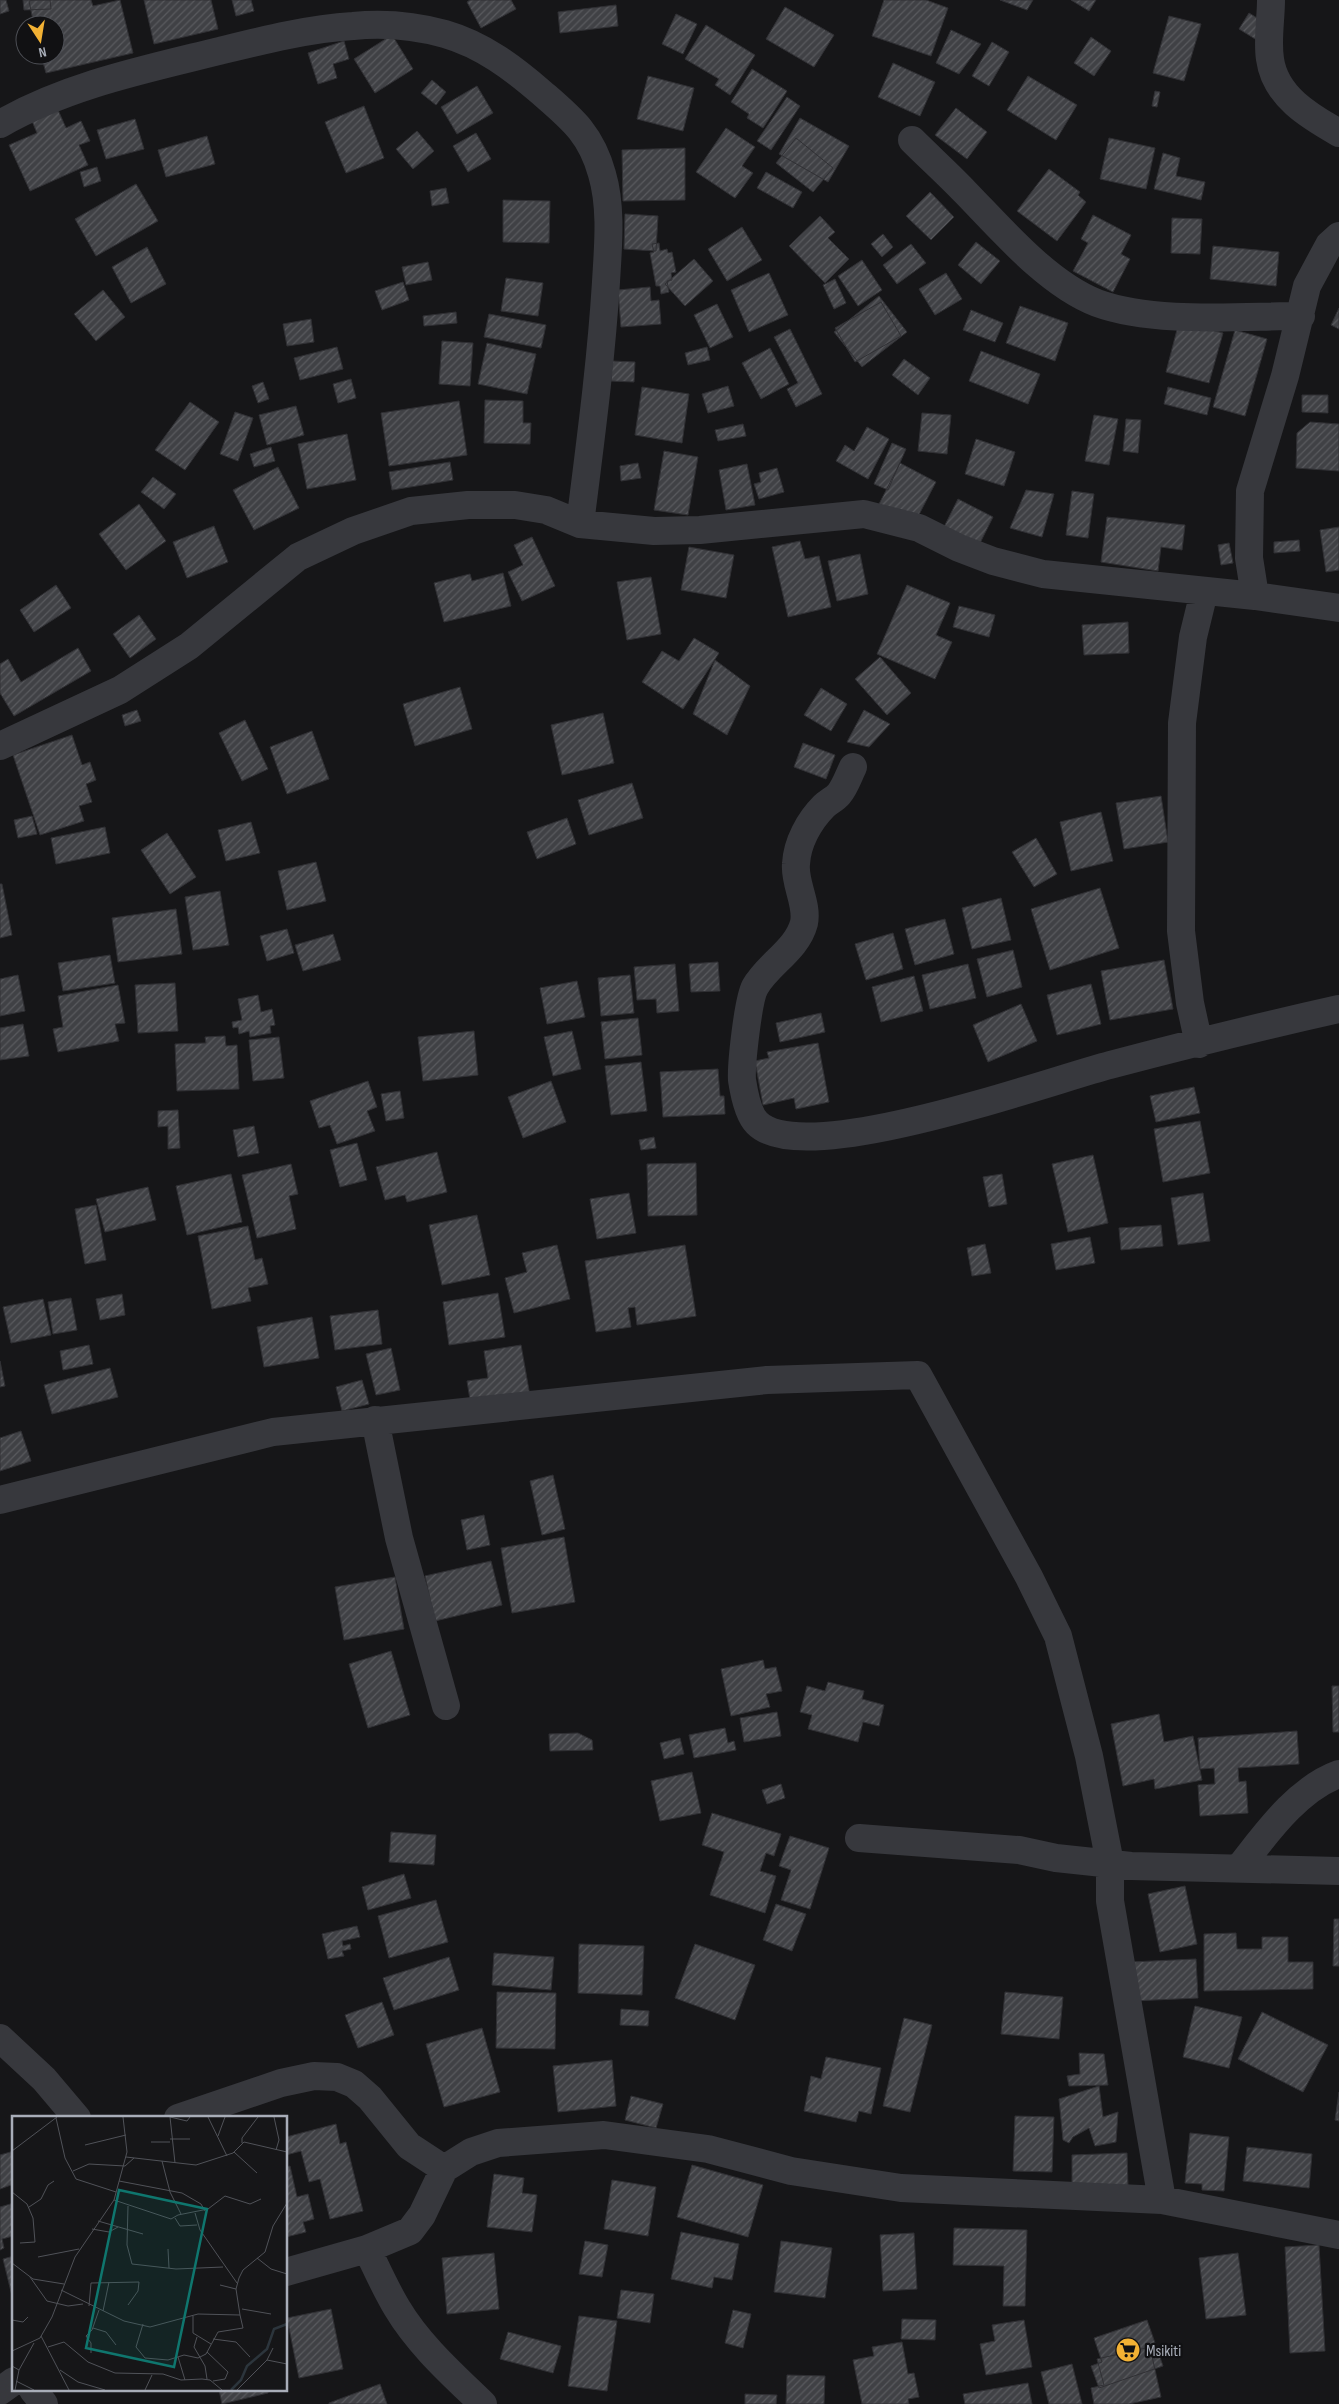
<svg xmlns="http://www.w3.org/2000/svg" width="1339" height="2404" viewBox="0 0 1339 2404" font-family="'Sofia Sans Condensed',sans-serif">
<style>
.building{fill:url(#building-hatch);stroke:#303034}
.lines{fill:none;stroke-linecap:round;stroke-linejoin:round}
.street{stroke:#37383d;stroke-width:28}
.labels{text-anchor:middle;stroke-width:4.5;stroke-linejoin:round;paint-order:stroke}
.poi-label{font-size:16px;fill:#a8adb8;stroke:#111113;text-anchor:start}
.inset-river{fill:none;stroke:#2c353c;stroke-width:2.5}
.inset-road{fill:none;stroke:#505258;stroke-width:1}
.view{fill:#0f766e;fill-opacity:0.15;stroke:#0f766e;stroke-width:2.5}
.inset-edge{fill:none;stroke:#a8adb8;stroke-width:2.5}
</style>
<defs>
<pattern id="building-hatch" width="6" height="6" patternUnits="userSpaceOnUse" patternTransform="scale(1.25)"><rect width="6" height="6" fill="#404145"/><path d="M-1 1l2-2M0 6l6-6M5 7l2-2" fill="none" stroke="#595a5e"/></pattern>
</defs>
<rect width="100%" height="100%" fill="#161618"/>
<!-- building -->
<path class="building" d="M0,0h6l3,11 -9,3z
M23,0h27l1,9 -27,1z
M34,0h57l2,6 27,-6 13,53 -87,20 -5,-18h14v-30h-21l-5,-24z
M144,0h67l7,29 -64,15z
M232,0h19l3,11 -18,5z
M470,0h41l5,9 -35,19 -14,-26z
M884,0h42l22,8 -17,48 -59,-20z
M1000,0h33l-6,10z
M1071,0h25l-7,11z
M616,5l2,21 -58,7 -2,-21z
M785,7l49,28 -20,32 -48,-28z
M1249,13l21,13 -10,16 -21,-13z
M676,14l21,10 -14,30 -21,-10z
M1169,16l32,8 -17,57 -31,-8z
M706,25l49,30 -25,40 -15,-10 4,-6 -34,-20z
M951,30l30,14 -22,30 -23,-11z
M392,35l21,34 -38,24 -21,-34z
M1091,37l20,14 -17,25 -20,-13z
M344,41l5,18 -16,5 4,14 -19,6 -10,-31z
M992,42l17,10 -20,34 -17,-10z
M893,63l42,19 -15,34 -42,-19z
M752,69l35,22 -24,37 -16,-10 2,-4 -18,-12z
M648,76l46,12 -11,43 -46,-12z
M1028,76l49,29 -21,35 -49,-30z
M432,80l14,12 -10,13 -15,-12z
M477,86l16,27 -36,21 -16,-27z
M1155,91l5,1 -3,15 -5,-1z
M787,97l13,9 -29,44 -14,-9z
M364,106l20,52 -38,15 -21,-51z
M956,108l31,24 -20,27 -32,-24z
M58,110l8,18 15,-7 9,20 -11,4 9,20 -58,26 -21,-46 28,-12 -5,-12z
M800,118l49,28 -21,36 -49,-28z
M135,119l9,30 -38,10 -9,-29z
M726,128l29,19 -13,19 11,7 -18,25 -39,-26z
M417,131l17,20 -21,18 -17,-20z
M476,133l15,26 -23,13 -15,-26z
M207,136l8,28 -49,13 -8,-27z
M796,138l37,30 -20,24 -37,-29z
M1109,138l46,10 -9,41 -46,-10z
M685,148v52l-62,1 -1,-51z
M1163,153l17,5 -4,18 29,6 -4,18 -47,-11z
M97,167l4,14 -17,6 -4,-15z
M1049,169l31,23 -2,3 8,7 -29,39 -40,-30z
M766,172l36,20 -9,16 -36,-20z
M136,184l22,37 -62,35 -21,-37z
M446,188l3,15 -17,3 -2,-15z
M930,192l24,25 -23,23 -25,-24z
M503,200l47,1 -1,42 -46,-1z
M625,214l33,2 -2,35 -32,-2z
M1093,215l38,20 -10,19 9,5 -17,33 -40,-21 15,-28 -7,-4z
M820,216l15,16 -7,6 21,21 -24,24 -36,-37z
M1172,218l30,1 -2,35 -29,-1z
M742,227l20,33 -35,21 -19,-32z
M883,234l10,13 -11,10 -11,-13z
M976,242l24,19 -19,23 -23,-19z
M659,243l1,8 7,-2 1,4 4,-1 4,20 -5,1 1,7 -5,1 2,11 -8,2 -1,-8h-4l-6,-33 4,-1 -2,-8z
M911,244l15,19 -29,21 -14,-19z
M1213,246l66,6 -3,34 -66,-7z
M147,247l19,37 -35,19 -19,-36z
M694,259l19,22 -28,25 -20,-22z
M862,260l20,30 -24,16 -20,-30z
M428,262l4,18 -26,5 -4,-18z
M769,273l19,42 -39,17 -18,-42z
M946,273l16,26 -27,16 -16,-26z
M506,278l37,5 -5,33 -37,-5z
M835,279l11,24 -12,6 -11,-24z
M403,282l6,18 -27,10 -7,-19z
M650,287l1,14 8,-1 2,24 -40,3 -3,-37z
M103,290l22,27 -29,24 -22,-27z
M879,296l28,36 -45,35 -28,-35z
M881,302l20,34 -46,26 -20,-34z
M717,304l16,33 -23,11 -16,-33z
M1020,306l48,17 -13,38 -49,-18z
M1339,308v21l-8,-4z
M971,310l32,13 -8,19 -32,-12z
M456,312l1,11 -33,3 -1,-10z
M489,314l57,11 -5,23 -57,-11z
M311,319l3,23 -27,4 -4,-22z
M1179,322l44,11 -14,50 -43,-11z
M790,329l32,65 -26,13 -9,-18 11,-6 -24,-46z
M1235,330l32,9 -22,77 -32,-9z
M442,341l31,2 -3,43 -31,-2z
M487,343l49,11 -9,40 -49,-10z
M337,347l6,22 -43,11 -6,-22z
M707,347l3,13 -22,5 -3,-12z
M770,348l19,36 -28,15 -19,-36z
M981,351l59,23 -12,30 -59,-23z
M904,359l26,19 -12,17 -26,-20z
M612,361l23,1 -1,20 -23,-1z
M351,379l5,19 -18,5 -5,-19z
M263,382l6,17 -11,4 -6,-17z
M728,386l6,20 -26,7 -6,-19z
M642,387l47,7 -7,49 -47,-8z
M1168,387l43,11 -4,17 -43,-11z
M1302,395h26v18l-26,-1z
M485,400l38,1v22h8l-1,21 -46,-1z
M459,401l8,54 -78,11 -8,-53z
M190,402l29,20 -34,48 -30,-20z
M296,406l8,29 -37,10 -8,-30z
M235,412l18,6 -15,43 -18,-7z
M922,413l29,2 -4,39 -29,-3z
M1094,415l24,4 -9,46 -24,-4z
M1126,419l15,1 -3,33 -15,-2z
M1310,422l29,2v47l-43,-3 1,-35z
M743,424l3,12 -28,5 -3,-11z
M867,427l22,12 -21,40 -32,-18 9,-16 9,6z
M347,434l9,46 -49,9 -9,-45z
M976,439l39,13 -11,34 -39,-12z
M892,443l14,6 -18,41 -14,-6z
M271,447l4,14 -21,6 -4,-13z
M664,451l34,6 -10,58 -34,-5z
M450,462l3,18 -61,10 -3,-18z
M638,463l3,15 -20,3 -1,-15z
M900,463l36,19 -23,44 -36,-18z
M747,464l8,41 -29,5 -7,-40z
M278,467l21,41 -45,22 -21,-40z
M777,468l7,24 -25,7 -5,-15 7,-2 -2,-9z
M153,477l23,17 -12,15 -23,-17z
M1026,490l28,4 -12,43 -32,-9z
M1072,491l22,3 -6,44 -22,-3z
M958,499l35,18 -16,32 -35,-18z
M139,504l27,37 -40,29 -27,-36z
M1107,517l78,8 -3,25 -21,-3 -3,24 -57,-9z
M214,526l14,36 -41,16 -14,-36z
M1339,527v43l-13,2 -6,-42z
M532,537l23,49 -33,15 -14,-29 15,-7 -9,-20z
M1299,540l1,11 -26,2v-11z
M800,541l5,18 14,-3 12,51 -43,10 -16,-70z
M1229,543l4,20 -12,2 -3,-20z
M689,547l45,8 -8,43 -45,-8z
M860,554l8,40 -31,7 -9,-40z
M503,573l8,33 -67,16 -10,-39 36,-9 2,7z
M651,577l10,57 -34,6 -10,-58z
M56,585l15,23 -37,24 -14,-22z
M907,585l43,18 -14,32 16,7 -17,37 -58,-25z
M959,606l36,9 -6,22 -36,-10z
M139,615l17,24 -26,19 -17,-24z
M1128,622l1,31 -45,2 -2,-30z
M694,638l25,15 -36,56 -41,-27 20,-31 17,10z
M78,648l13,23 -77,45 -14,-23v-29l8,-5 13,23z
M880,657l31,36 -24,22 -32,-36z
M715,660l35,26 -23,49 -34,-21z
M460,687l12,42 -57,17 -12,-42z
M821,688l26,16 -16,27 -27,-16z
M137,710l4,11 -16,5 -3,-11z
M864,710l26,14 -21,23 -22,-5z
M603,713l11,50 -52,12 -11,-50z
M245,720l23,49 -26,12 -23,-48z
M312,731l17,48 -42,15 -17,-47z
M72,735l10,30 8,-3 6,18 -10,4 6,18 -13,4 5,15 -44,14 -27,-80z
M803,743l32,12 -9,24 -32,-12z
M632,783l11,35 -54,17 -11,-35z
M1161,796l7,46 -44,7 -8,-46z
M1101,812l12,49 -42,10 -11,-49z
M32,816l5,18 -19,4 -4,-18z
M567,818l9,26 -39,15 -10,-27z
M251,822l9,31 -34,8 -8,-31z
M105,827l5,26 -54,11 -5,-26z
M167,833l29,44 -26,17 -29,-44z
M1036,838l21,36 -23,13 -22,-35z
M316,862l10,39 -39,9 -9,-39z
M0,884h2l10,51 -12,3z
M1100,888l19,60 -69,22 -19,-61z
M220,891l9,54 -36,5 -8,-53z
M1001,898l10,42 -39,9 -10,-41z
M176,909l6,45 -64,8 -6,-44z
M945,919l9,35 -39,11 -10,-36z
M287,929l7,24 -27,8 -7,-25z
M893,933l10,36 -37,11 -11,-36z
M333,934l8,26 -38,11 -8,-26z
M1013,950l9,37 -35,10 -10,-38z
M110,955l5,28 -52,8 -5,-28z
M1164,960l9,49 -63,11 -9,-49z
M718,962l2,29 -29,1 -2,-28z
M675,964l4,47 -22,2 -1,-14 -19,1 -3,-33z
M968,964l8,34 -46,11 -8,-34z
M18,975l7,36 -25,5v-37z
M630,975l4,38 -33,3 -3,-38z
M914,976l9,35 -42,11 -9,-35z
M577,981l8,36 -38,7 -7,-36z
M175,983l3,48 -40,2 -3,-48z
M1091,984l10,40 -44,11 -10,-40z
M118,985l7,38 -10,1 4,17 -61,11 -5,-23 10,-2 -5,-31z
M258,995l3,17 11,-3 3,16 -5,1 1,7 -21,4 -1,-6 -10,3 -1,-7 -5,1 -1,-6 10,-2 -4,-21z
M1021,1004l16,37 -49,21 -15,-37z
M821,1013l4,19 -45,10 -4,-19z
M638,1018l4,37 -37,4 -4,-37z
M23,1024l6,32 -29,4v-32z
M474,1031l4,44 -55,6 -5,-44z
M572,1031l9,38 -28,7 -9,-39z
M225,1036l1,10 11,-1 2,44 -62,2 -2,-47 31,-1 -1,-6z
M279,1037l5,41 -31,3 -4,-41z
M818,1043l11,59 -33,7 -2,-11 -31,7 -8,-44 14,-3 -2,-6z
M641,1062l6,49 -36,4 -6,-49z
M718,1069l2,27h4l1,18 -62,3 -3,-45z
M368,1081l9,26 -10,4 8,20 -38,13 -7,-19 -11,3 -9,-27z
M551,1081l15,41 -43,16 -15,-41z
M1194,1087l6,26 -44,9 -6,-26z
M400,1091l4,27 -18,3 -5,-27z
M178,1110l2,38 -12,1v-23l-10,1v-16z
M1200,1121l10,52 -47,9 -9,-53z
M254,1126l5,27 -21,4 -5,-27z
M654,1137l2,11 -15,2 -2,-10z
M357,1143l10,37 -27,7 -10,-37z
M437,1152l10,40 -40,10 -2,-7 -20,5 -9,-33z
M1093,1155l15,68 -40,9 -16,-68z
M696,1163l1,52 -49,1 -1,-52z
M291,1164l7,30 -9,2 7,33 -39,9 -15,-63z
M231,1174l11,48 -55,13 -11,-49z
M1002,1174l5,30 -18,3 -6,-30z
M148,1187l8,33 -51,12 -9,-33z
M629,1193l7,40 -39,6 -7,-40z
M1203,1193l7,48 -32,4 -7,-47z
M96,1205l10,55 -21,4 -10,-55z
M477,1215l13,60 -48,10 -13,-60z
M1161,1225l2,21 -42,4 -2,-22z
M248,1226l7,34 7,-2 6,26 -20,4 3,13 -39,8 -14,-73z
M1090,1237l5,26 -39,7 -5,-26z
M985,1244l6,29 -19,3 -5,-28z
M557,1245l13,54 -56,14 -9,-35 22,-6 -5,-19z
M685,1245l11,71 -59,9 -2,-18 -7,1 3,19 -35,5 -11,-71z
M498,1293l7,44 -56,8 -6,-43z
M122,1294l3,21 -25,5 -4,-21z
M71,1298l6,32 -24,4 -5,-32z
M43,1299l8,36 -40,8 -8,-36z
M378,1310l4,34 -47,6 -5,-34z
M312,1317l7,41 -55,9 -7,-40z
M89,1345l4,19 -30,6 -3,-19z
M521,1345l9,51 -59,10 -4,-25 21,-3 -4,-27z
M391,1348l9,42 -24,5 -10,-41z
M0,1361l5,25 -5,1z
M110,1368l8,29 -66,17 -8,-29z
M362,1380l7,24 -27,7 -6,-24z
M21,1431l10,30 -31,10v-33z
M553,1475l12,54 -23,6 -12,-54z
M484,1515l6,30 -23,5 -6,-30z
M564,1537l11,65 -63,11 -11,-65z
M491,1561l11,44 -67,16 -10,-45z
M395,1577l9,52 -60,11 -9,-53z
M391,1651l19,64 -42,13 -19,-64z
M763,1660l2,9 11,-2 6,24 -16,3 4,13 -39,9 -10,-47z
M828,1682l36,9 -2,8 22,6 -5,21 -16,-4 -5,20 -50,-13 4,-14 -12,-3 7,-26 18,5z
M1332,1686h7v46h-6z
M777,1712l4,24 -37,6 -4,-24z
M1159,1714l5,28 29,-6 9,44 -47,9 -1,-10 -31,7 -12,-62z
M725,1728l3,15 6,-2 2,9 -42,8 -5,-23z
M1297,1731l2,33 -61,4 1,14 7,-1 2,32 -48,3 -2,-31 17,-1 -1,-16 -14,1 -2,-31z
M578,1733l14,7 1,10 -43,1 -1,-17z
M680,1738l4,16 -20,5 -4,-16z
M692,1772l9,41 -41,8 -9,-40z
M781,1784l4,14 -18,6 -5,-14z
M712,1813l69,21 -7,22 -8,-3 -6,18 16,5 -11,37 -55,-18 14,-43 -22,-7z
M391,1832l45,3 -2,30 -45,-3z
M790,1836l39,12 -19,61 -29,-9 10,-30 -12,-4z
M404,1874l7,24 -43,12 -6,-23z
M1185,1886l12,58 -37,8 -12,-58z
M436,1900l12,42 -59,16 -11,-42z
M776,1904l30,10 -14,37 -29,-11z
M1334,1919h5v47h-6z
M357,1926l3,11 -18,4 1,5 7,-2 1,5 -9,2 2,5 -16,3 -6,-25z
M1236,1933l1,16h25v-12h26v25h25v27l-109,2v-57z
M579,1944l65,2 -2,49 -64,-2z
M695,1944l60,21 -20,55 -60,-22z
M494,1953l60,4 -3,33 -59,-5z
M449,1957l10,33 -65,20 -11,-32z
M1196,1959l2,39 -66,3 -1,-39z
M497,1992l59,1 -1,56 -59,-1z
M1005,1992l58,5 -4,42 -58,-5z
M382,2002l12,33 -36,13 -13,-33z
M1195,2006l47,11 -13,51 -46,-11z
M621,2009l28,2 -1,15 -28,-1z
M1262,2012l66,33 -25,47 -65,-33z
M904,2018l28,7 -22,87 -27,-6z
M482,2028l18,64 -56,15 -18,-63z
M1079,2053l25,1 4,31 -39,1 -2,-10 13,-2z
M826,2057l55,11 -10,46 -12,-3 -3,11 -52,-11 7,-35 10,3z
M612,2060l4,46 -58,6 -5,-46z
M1099,2086l4,31 15,-5 -2,30 -21,4 -6,-18 -16,9 -4,6 -6,-3 -4,-41z
M1339,2092v29l-4,-1z
M631,2096l32,8 -7,24 -31,-8z
M1015,2116l39,1 -2,55 -39,-1z
M336,2124l4,20 6,-2 17,69 -33,8 -10,-40 -11,3 -8,-31 -15,4v-18z
M1190,2133l39,4 -5,54 -22,-1v-6l-17,-1z
M1247,2147l65,7 -3,34 -66,-7z
M14,2151v46l-3,-12 -11,4v-34z
M1127,2153l1,33 -56,2v-33z
M692,2165l71,20 -15,52 -71,-20z
M290,2166l7,31 11,-3 6,25 -11,3 3,10 -20,5v-70z
M494,2174l30,4 -2,15 15,2 -5,37 -45,-5z
M612,2180l44,7 -8,49 -44,-7z
M14,2203v23l-4,1 3,9 -11,3 2,9 -4,2v-43z
M954,2228l73,2 -2,76h-22l1,-40 -51,-1z
M681,2232l58,12 -7,36 -18,-3 -2,11 -41,-9z
M914,2233l3,56 -34,2 -3,-56z
M585,2241l23,4 -6,32 -23,-3z
M781,2241l51,7 -7,50 -51,-6z
M1319,2245l6,106 -35,2 -5,-106z
M494,2253l5,56 -52,5 -5,-56z
M1238,2253l8,62 -40,4 -7,-61z
M14,2256v48l-11,-45z
M621,2290l33,4 -4,29 -33,-5z
M331,2309l12,60 -44,9 -12,-60z
M733,2310l18,4 -8,34 -18,-5z
M579,2316l38,5 -10,70 -39,-5z
M902,2319l34,1 -1,20 -34,-1z
M1024,2320l8,47 -46,8 -6,-31 15,-3 -3,-16z
M1147,2320l16,46 -64,22 -8,-22 11,-4 -8,-24z
M508,2332l53,14 -8,27 -53,-14z
M902,2342l6,32 6,-1 5,24 -11,2 1,5h-47l-9,-44 21,-4 -2,-9z
M1150,2347l11,50 -32,7h-35l-3,-16 13,-3 -7,-26z
M1072,2364l10,40h-33l-8,-32z
M787,2375l38,1 -1,28h-38z
M1028,2383l4,21h-67l-2,-10z
M380,2384l7,20h-58v-1z
M219,2390h49v3l-46,11z
M745,2394l32,1 -1,9h-31z"/>
<g class="lines">
<!-- street -->
<path class="street" d="M1271,0c0,19 -4,40 -1,59 5,37 39,57 69,74
M0,124c66,-38 142,-54 215,-72 45,-11 91,-23 138,-26 30,-3 63,0 92,8 38,11 68,34 97,59 30,26 49,41 60,81 10,34 6,73 4,108 -5,81 -16,162 -26,242
M912,140c18,18 37,35 54,53 36,37 82,91 131,110 57,21 143,13 204,13
M1255,596l-6,-38 1,-67 35,-115 22,-90 22,-41 10,-9
M0,746l120,-56 69,-44 109,-89 55,-26 58,-20 57,-6h47l31,5 34,14 74,7 46,-1 164,-16 55,14 40,20 34,13 50,13 212,22 84,12
M853,767c-4,8 -8,20 -14,27 -4,5 -11,8 -15,12 -15,15 -27,37 -28,58 -2,19 12,40 8,59 -7,27 -36,41 -49,64 -7,13 -14,78 -13,93 2,13 6,34 15,43 46,47 291,-42 353,-58 76,-20 153,-39 229,-56
M1199,1044l-9,-41 -9,-72 1,-208 11,-86 11,-45
M375,1420l24,118 47,168
M0,1500l273,-68 494,-52 151,-5 111,202 29,59 31,120 21,107v38l52,299
M859,1838l160,12 37,8 75,8 208,5
M1239,1868c26,-33 58,-79 100,-94
M0,2038l44,41 33,39
M178,2118l103,-35 33,-7 23,1 17,7 16,14 39,48 35,23
M367,2249c10,20 19,41 30,59 22,37 56,67 86,96
M286,2272l81,-23 43,-18 12,-16 22,-46 27,-17 27,-9 106,-8 104,14 83,22 110,17 261,12 177,35
M33,2390l11,14
M0,2391l14,-10"/>
</g>
<!-- icons -->
<defs>
<symbol id="supermarket-disc" viewBox="-11 -11 22 22"><circle r="9.5" fill="#f2b134" stroke="#111113"/><path d="M-6-5.5h2.5l.6 2H6L4.5 2H-2.5L-4.4-4H-6ZM-1.5 3.2a1.3 1.3 0 1 0 .1 0ZM3 3.2a1.3 1.3 0 1 0 .1 0Z" fill="#111"/></symbol>
</defs>
<g fill-rule="evenodd">
<use href="#supermarket-disc" x="1114" y="2336" width="28" height="28"/>
</g>
<g class="labels">
<!-- poi labels -->
<g class="poi-label">
<text x="1146" y="2356">Msikiti</text>
</g>
</g>
<!-- overview -->
<g transform="translate(12 2116)">
<rect width="275" height="275" fill="#161618"/>
<path class="inset-river" d="M219,274l10,-10 6,-14 20,-17 7,-20 13,-5"/>
<path class="inset-road" d="M158,1l5,46M158,1l17,4 3,-4M196,1l19,39M262,1l5,23 -3,10M44,2l9,40 11,21 40,13M206,20l7,-19M158,23h20M139,26h19M230,27v-5l16,-21M73,29l41,-10M0,35l45,-34M222,36l23,21M114,41l70,8 37,-12 11,-11 43,10M150,45l8,31 11,22M61,55l16,-7 36,2 9,-8M107,65l63,12 19,11 4,7M0,76l15,12 6,14 2,24 -15,1M102,84l57,19 7,-4 30,-6 17,-13 25,8 11,-5M116,90l-1,39 5,19 44,5 47,-2M17,91l12,-8 7,-14 6,-4M183,97l5,17 37,53M163,102l5,8 17,-1M86,105l45,13M80,113l17,3 9,-5M156,133l1,19M26,141l41,-8M245,142l14,11 16,5M0,147l21,16 31,5M18,161l17,24 21,5 15,-2M208,169l16,4M49,174l63,31 26,6 48,-13 42,1 -4,-26 3,-11 4,-8 22,-18 8,-26 14,-23M77,190l2,-23 48,-1 -1,9 -10,14M230,193l29,5M91,195l6,-29M181,200v17l18,11M0,204l11,2 5,-5M131,208l-7,23 9,11 23,2 16,-5 14,3 8,-4 12,-22 25,-4 -3,-13M81,212l13,4 10,13M29,220l28,54M185,221l-3,10 11,19 2,13M201,223l23,3 14,15M36,231l16,-5 24,20 27,11 48,1 18,6 21,-1 8,1 12,10M0,235l28,-13 12,-21 23,-60 39,-57 13,-48 -4,-35M195,236l21,20 -3,7 -12,2M79,237v-10l-5,-7 6,-6 7,-20M166,241l7,23M255,244l20,4M0,250l7,4 -4,20M7,254l15,-27M48,254l18,12 27,8M4,265l18,9M133,274l7,-15M225,274l30,-30 6,-12"/>
<path class="view" d="M107,74l88,19 -33,158 -88,-19z"/>
<rect width="275" height="275" class="inset-edge"/>
</g>
<!-- north arrow -->
<g transform="translate(40 40) rotate(168)"><circle r="24" fill="#111113" stroke="#4d4f55"/>
<path d="M0-4L9 19L0 12L-9 19Z" fill="#f2b134"/>
<text y="-8" font-size="14" font-weight="bold" text-anchor="middle" fill="#a8adb8">N</text>
</g>
</svg>
